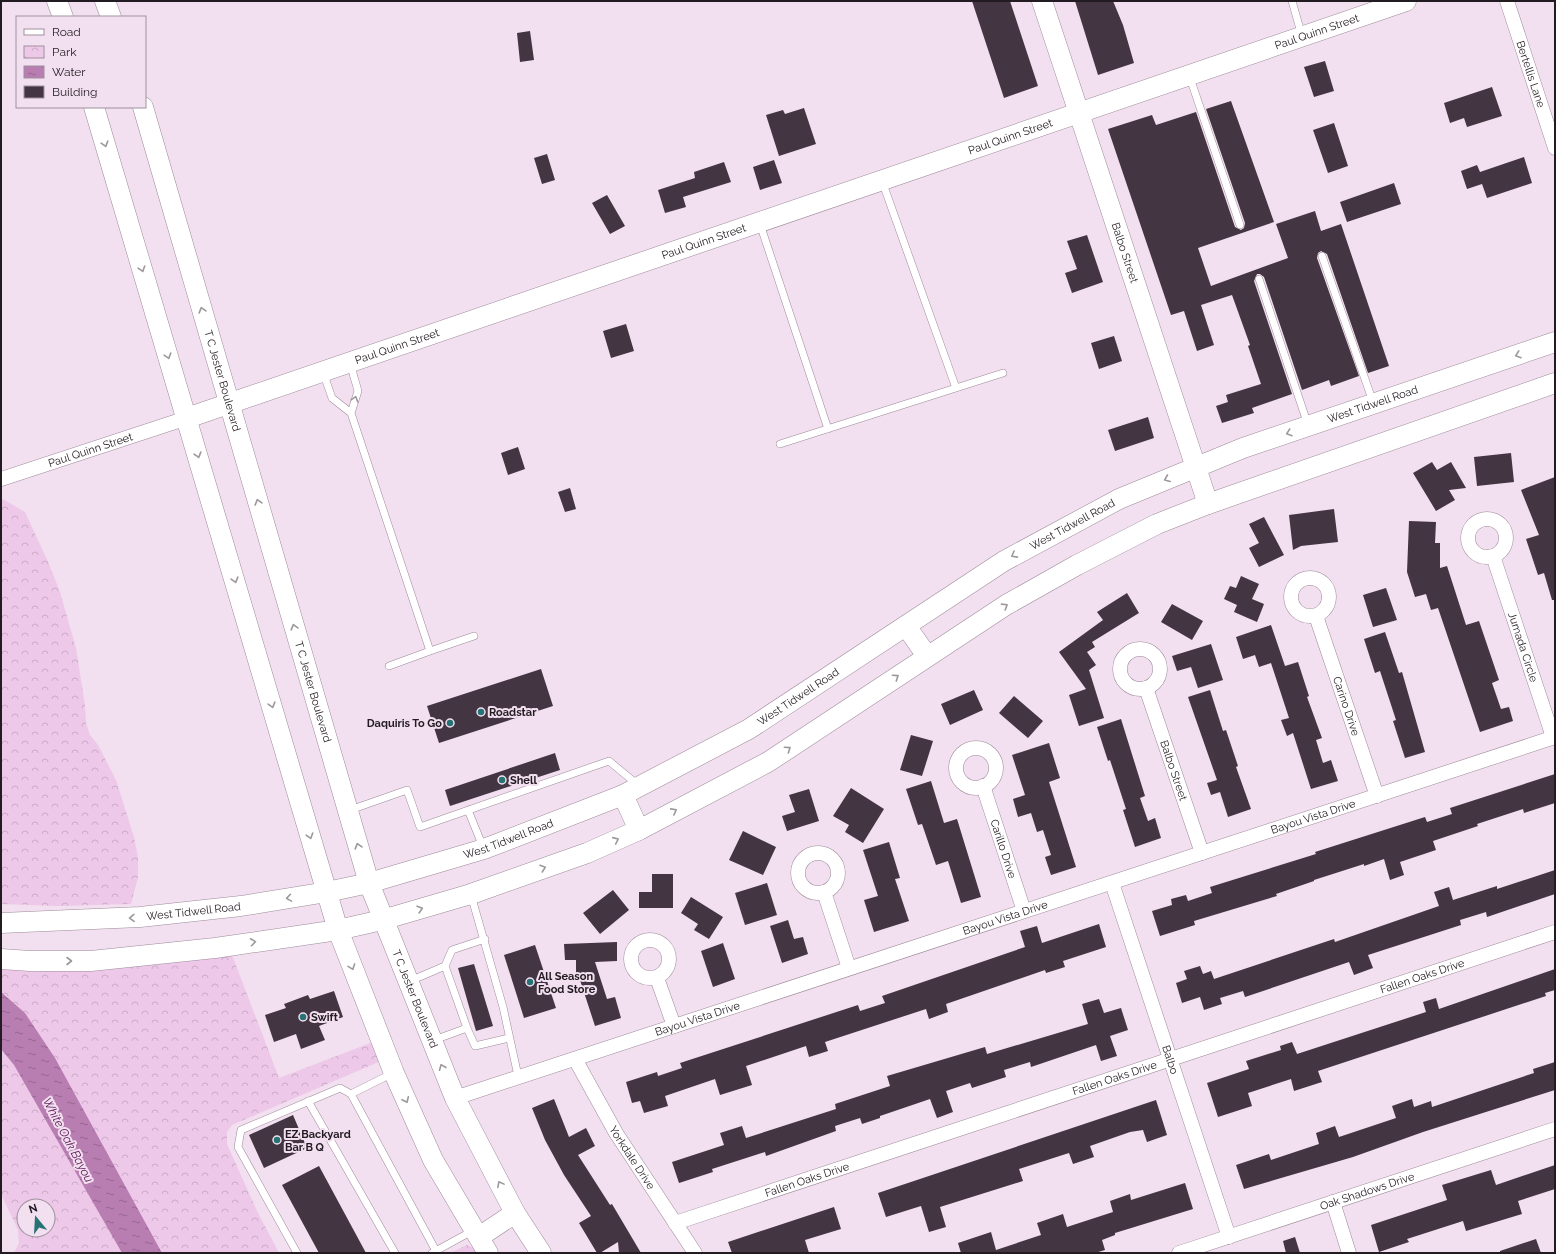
<svg xmlns="http://www.w3.org/2000/svg" width="1556" height="1254" viewBox="0 0 1556 1254" font-family="Raleway,sans-serif">
<style>
.park{fill:url(#park-crowns);fill-rule:evenodd}
.water{fill:url(#water-ripples)}
.building{fill:#443542}
.lines{fill:none;stroke-linecap:round;stroke-linejoin:round}
.lane-casing{stroke:#9d8b9a;stroke-width:8}
.street-casing{stroke:#9d8b9a;stroke-width:15}
.secondary-casing{stroke:#9d8b9a;stroke-width:21}
.lane{stroke:#fff;stroke-width:7}
.street{stroke:#fff;stroke-width:14}
.secondary{stroke:#fff;stroke-width:20}
.oneway{stroke:#9c989b}
.poi-dot{fill:#277274;stroke:#f2dfef;stroke-width:1.5}
.labels{text-anchor:middle;stroke-width:4;stroke-linejoin:round;paint-order:stroke}
.street-label{font-size:11px;fill:#221b21;stroke:#f2dfef}
.poi-label{font-size:11px;font-weight:bold;fill:#221b21;stroke:#f2dfef;text-anchor:start}
.water-label{font-size:12px;font-style:italic;fill:#5a1456;stroke:#f2dfef}
</style>
<defs>
<pattern id="park-crowns" width="20" height="18" patternUnits="userSpaceOnUse"><rect width="20" height="18" fill="#eec8e9"/><path d="M2 6a3 3 0 1 1 6 0M12 15a3 3 0 1 1 6 0" fill="none" stroke="#ccabc8"/></pattern>
<pattern id="water-ripples" width="26" height="14" patternUnits="userSpaceOnUse"><rect width="26" height="14" fill="#b87eb2"/><path d="M2 4q2-2 4 0t4 0M15 11q2-2 4 0t4 0" fill="none" stroke="#956690"/></pattern>
</defs>
<rect width="100%" height="100%" fill="#f2dfef"/>
<!-- park -->
<path class="park" d="M1,498l24,14 24,52 11,28 16,56 9,57 1,18 4,12 8,10 18,35 18,57 4,20v20l-7,27 -74,2 -56,-2z
M232,955l47,123 94,-36 8,19 -149,64 -5,7v12l30,67 22,42h-265l5,-10 -1,-13 -17,-36v-225l37,3 6,-4zM24,1206h24v24h-24z
M467,1245l7,3 4,5h-28z"/>
<!-- water -->
<path class="water" d="M1,992l24,21 30,45 107,195h-40l-108,-188 -13,-16z"/>
<!-- building -->
<path class="building" d="M972,1h38l28,85 -34,12z
M1075,1h38l10,24 11,38 -36,12z
M530,31l4,29 -14,2 -3,-29z
M1325,61l9,30 -20,6 -10,-30z
M1492,87l10,29 -35,11 -3,-9 -14,5 -6,-20z
M1231,101l43,121 -76,26 13,38 77,-28 -12,-34 39,-13 6,20 20,-7 48,142 -21,7 -41,-119 -6,-3 -3,2 -1,5 42,118 -28,10 -2,-6 -27,10 -38,-113 -4,-3h-3l-3,7 38,113 -40,14 2,5 -32,10 -6,-17 12,-4 -2,-7 35,-11 -13,-38 2,-1 -18,-50 -31,10 13,40 -17,6 -13,-40 -13,4 -63,-186 44,-14 4,10 40,-13 39,115 6,3 3,-2 1,-5 -39,-114z
M804,108l12,36 -37,12 -13,-41 17,-5 2,4z
M1334,123l14,43 -20,7 -15,-43z
M547,154l8,26 -13,4 -8,-26z
M1524,157l8,26 -45,15 -5,-14 -15,5 -6,-18 16,-6 3,7z
M774,160l8,23 -22,7 -7,-23z
M724,162l7,20 -48,15 3,10 -21,6 -7,-23 37,-12 -1,-6z
M1394,183l7,21 -54,18 -7,-20z
M607,195l18,31 -15,8 -18,-31z
M1087,235l16,47 -31,11 -7,-20 12,-4 -10,-28z
M626,324l8,27 -23,7 -8,-27z
M1114,336l8,25 -23,8 -8,-26z
M1148,417l6,21 -39,13 -7,-21z
M518,447l7,22 -17,6 -7,-22z
M1511,453l3,29 -37,4 -3,-29z
M1432,462l5,8 14,-8 15,26 -17,2 6,10 -19,11 -23,-38z
M1555,477v123h-3l-8,-27 -6,2 -12,-36 13,-4 -18,-45z
M570,488l6,21 -11,3 -7,-20z
M1334,509l4,33 -37,4 -8,4 -4,-35z
M1264,517l20,38 -25,12 -10,-19 10,-5 -10,-19z
M1409,521l27,1 -1,21h5v25l7,-2 19,59 13,-4 20,59 -7,3 9,26 8,-2 4,14 -33,11 -42,-124 -7,2 -5,-16 -11,3 -8,-25z
M1241,576l18,8 -7,15 12,5 -7,18 -23,-10 3,-7 -13,-6 6,-13 6,2z
M1386,588l11,32 -24,7 -10,-32z
M1127,593l12,20 -47,29 3,5 -8,5 9,13 -7,5 15,48 -25,8 -10,-31 17,-6 -27,-37 44,-32 -6,-8z
M1172,604l31,17 -11,19 -31,-18z
M1271,625l14,41 13,-4 11,34 -2,1 15,41 -6,2 7,23 8,-3 7,21 -27,8 -18,-56 -6,3 -6,-16 8,-2 -18,-55 -12,4 -4,-12 -12,4 -7,-22z
M1385,632l14,41 3,-1 23,80 -20,6 -12,-37 3,-1 -16,-49 -5,2 -11,-34z
M1211,644l12,36 -25,8 -7,-21 -14,4 -5,-15z
M541,669l12,37 -114,37 -12,-37z
M974,690l9,20 -33,15 -9,-21z
M1210,690l13,41 3,-1 12,36 -2,1 15,42 -23,8 -8,-25 -9,3 -4,-12 10,-3 -29,-83z
M1014,696l29,25 -15,17 -29,-25z
M1121,719l24,77 -5,2 8,23 7,-3 6,20 -26,9 -12,-37 3,-1 -16,-49 -2,1 -11,-34z
M911,735l22,6 -11,35 -22,-6z
M1049,743l11,35 -11,4 27,85 -25,8 -6,-18 6,-2 -8,-25 -6,2 -6,-19 -13,4 -5,-18 12,-4 -13,-40z
M555,753l5,17 -110,36 -5,-16z
M1555,774v29l-31,10 -1,-4 -46,15 1,2 -45,15 3,9 -36,12 4,13 -14,5 -6,-21 -20,7v-2l-50,16v1l-38,13 1,2 -83,25 1,4 -35,11 -8,-25 20,-6 -1,-6 15,-4 2,6 24,-8 -2,-6 106,-33 -1,-2 110,-35 2,5 25,-8 -2,-6z
M931,781l13,42 13,-4 24,78 -20,6 -13,-42 -12,4 -14,-41 -4,1 -12,-36z
M851,788l33,21 -21,34 -18,-11 4,-7 -16,-9z
M809,789l10,32 -32,10 -5,-15 13,-4 -6,-17z
M743,831l33,16 -13,28 -34,-15z
M889,842l11,36 -5,1 14,42 -35,11 -10,-32 14,-4 -15,-46z
M1555,870v24l-68,23 -1,-5 -26,8 1,5 -93,30 5,13 -19,7 -5,-13 -104,35 -2,-6 -23,7 2,6 -18,6 -4,-13 -18,6 -6,-20 11,-4 -3,-8 16,-5 3,8 8,-3 3,8 120,-40 1,3 104,-36 -5,-14 15,-5 4,13 44,-14v3z
M652,874h21v34h-34v-16h13z
M767,883l10,32 -32,10 -10,-32z
M613,890l16,20 -29,24 -17,-21z
M691,897l32,20 -14,22 -15,-9 4,-6 -17,-11z
M788,920l6,19 9,-2 5,17 -26,9 -12,-37z
M1099,924l7,23 -43,14 2,6 -19,6 -1,-3 -99,34 2,8 -19,7 -3,-10 -101,33 3,9 -19,6 -3,-11 -60,20 6,19 -32,10 -5,-16 -50,17 3,10 -24,7 -4,-12 -8,2 -6,-21 31,-10 1,4 24,-8 -2,-5 178,-58 2,6 25,-8 -3,-7 143,-49 -5,-16 17,-5 5,17z
M617,942v19l-22,1 12,37 8,-2 6,21 -26,8 -16,-49h-3v-17h-11l-1,-16z
M723,943l12,36 -22,8 -12,-36z
M535,945l21,63 -32,10 -20,-63z
M474,964l19,62 -17,5 -18,-63z
M1555,969v21l-10,3 1,3 -228,75 4,11 -28,9 -3,-12 -43,14 4,13 -34,11 -11,-34 42,-14 -3,-8 35,-11 -1,-4 12,-4 5,12 129,-42 -3,-10 13,-4 3,11z
M334,991l9,26 -24,9 6,14 -24,9 -5,-15 -22,8 -9,-27 21,-7 -2,-4 24,-9 2,4z
M1099,999l5,14 17,-5 7,22 -18,6 7,20 -16,5 -5,-16 -65,22 -1,-5 -26,8 2,7 -34,11 -2,-5 -24,8 7,21 -16,6 -7,-19 -50,17v2l-18,6 -2,-6 -25,8 1,5 -70,25 -1,-4 -53,17 1,3 -34,11 -7,-21 52,-17 -4,-12 22,-7 4,12 90,-29 -1,-5 55,-18 -3,-10 98,-29 2,7 101,-30 -6,-20z
M1555,1062v28l-132,42 -70,25 -109,32 -8,-24 33,-11 2,6 48,-16 -3,-11 19,-7 4,11 57,-19 -4,-12 20,-7 2,8 17,-6 1,6 102,-34 -1,-4z
M554,1099l15,38 17,-9 9,18 -17,9 32,50 2,-1 29,49h-22l-1,-11 -18,11h-3l-18,-30 12,-7 -27,-41 -19,-35 -13,-32z
M1156,1100l11,35 -20,7 -4,-12 -13,2 -40,14 4,11 -21,7 -4,-11 -50,16 4,12 -83,26 6,20 -17,5 -8,-26 -35,11 -8,-24z
M293,1115l14,33 -43,20 -15,-33z
M1555,1165v24l-37,12 4,13 -56,17 -3,-10 -56,18 2,3 -30,10 -8,-27 76,-25 -5,-15 49,-15 5,15z
M319,1166l47,87h-47l-37,-68z
M1185,1183l8,26 -78,24v2l-13,5 3,10 -10,3h-134l-3,-10 33,-11 5,18 45,-15 -4,-12 26,-9 4,13 46,-15 -3,-11 20,-7 1,6z
M834,1207l7,22 -36,11 4,13h-77l-4,-11z
M1295,1237l5,16h-14l-3,-12z
M1536,1239l5,14h-41v-2z"/>
<g class="lines">
<defs>
<path id="lane" d="M1292,1l10,35
M1189,75l51,150
M882,181l74,207
M760,224l68,205
M1322,256l51,146
M1259,279l49,146
M323,372l9,26 19,15 7,-22 -8,-28
M351,413l79,238 -41,15
M780,444l223,-71
M430,651l44,-15
M350,810l57,-20 13,37 189,-66 29,24
M468,810l15,37
M471,895l32,112 15,69
M445,966l22,62
M410,981l35,-15 7,-16 33,-11
M434,1040l33,-12 8,18 34,-8
M351,1094l85,157
M308,1101l87,152
M297,1253l-59,-106 3,-17 99,-42 11,6 42,-21
M432,1253l42,-23"/>
<g id="street">
<path id="s1" d="M1507,1l48,147"/>
<path id="s2" d="M1,479l186,-61"/>
<circle cx="1487" cy="538" r="19"/>
<path id="s3" d="M1493,556l60,181"/>
<circle cx="1310" cy="597" r="19"/>
<path id="s4" d="M1316,616l61,180"/>
<circle cx="1140" cy="669" r="20"/>
<path id="s5" d="M1146,688l56,165"/>
<circle cx="976" cy="768" r="20"/>
<path id="s6" d="M983,786l41,125"/>
<circle cx="818" cy="873" r="20"/>
<path id="s7" d="M1112,883l117,354"/>
<path d="M824,892l25,76"/>
<circle cx="650" cy="959" r="19"/>
<path d="M657,978l17,48"/>
<path id="s8" d="M575,1059l41,74 79,120"/>
<path id="s9" d="M455,1098l1100,-361"/>
<path d="M1333,1202l16,51"/>
<path id="s10" d="M675,1223l880,-291"/>
<path id="s11" d="M1179,1253l376,-124"/>
</g>
<g id="secondary">
<path d="M57,1l6,16"/>
<path d="M105,1l6,16"/>
<path id="s12" d="M1042,1l166,503"/>
<path d="M94,107l244,823 56,143 39,87 55,93"/>
<path id="s13" d="M143,107l226,776 86,215 60,115 26,40"/>
<path id="s14" d="M187,418l1219,-417"/>
<path d="M906,626l21,30"/>
<path d="M623,795l16,35"/>
<path id="s15" d="M1,923l139,-6 101,-11 86,-14 42,-9 115,-34 139,-54 126,-66 255,-168 115,-62 124,-51 312,-106"/>
<path d="M1,959l29,2h61l124,-13 123,-18 44,-10 89,-26 116,-41 52,-23 129,-68 238,-157 71,-40 80,-41 51,-20 347,-121"/>
<path d="M479,1237l36,-24"/>
</g>
</defs>
<!-- lane casing -->
<use href="#lane" class="lane-casing"/>
<!-- street casing -->
<use href="#street" class="street-casing"/>
<!-- secondary casing -->
<use href="#secondary" class="secondary-casing"/>
<!-- lane -->
<use href="#lane" class="lane"/>
<!-- street -->
<use href="#street" class="street"/>
<!-- secondary -->
<use href="#secondary" class="secondary"/>
</g>
<!-- one-way arrows -->
<defs><path id="oneway-chevron" d="M-2-3.5L2.5 0L-2 3.5" fill="none" stroke-width="1.6" stroke-linecap="round" stroke-linejoin="round"/></defs>
<g class="oneway">
<use href="#oneway-chevron" transform="translate(105 144) rotate(73)"/>
<use href="#oneway-chevron" transform="translate(142 269) rotate(73)"/>
<use href="#oneway-chevron" transform="translate(202 310) rotate(-106)"/>
<use href="#oneway-chevron" transform="translate(1518 355) rotate(161)"/>
<use href="#oneway-chevron" transform="translate(168 356) rotate(73)"/>
<use href="#oneway-chevron" transform="translate(355 399) rotate(-73)"/>
<use href="#oneway-chevron" transform="translate(1289 433) rotate(161)"/>
<use href="#oneway-chevron" transform="translate(198 455) rotate(74)"/>
<use href="#oneway-chevron" transform="translate(1167 479) rotate(157)"/>
<use href="#oneway-chevron" transform="translate(258 502) rotate(-106)"/>
<use href="#oneway-chevron" transform="translate(1014 555) rotate(151)"/>
<use href="#oneway-chevron" transform="translate(235 580) rotate(74)"/>
<use href="#oneway-chevron" transform="translate(1005 606) rotate(-32)"/>
<use href="#oneway-chevron" transform="translate(294 627) rotate(-106)"/>
<use href="#oneway-chevron" transform="translate(896 677) rotate(-34)"/>
<use href="#oneway-chevron" transform="translate(272 705) rotate(74)"/>
<use href="#oneway-chevron" transform="translate(788 749) rotate(-34)"/>
<use href="#oneway-chevron" transform="translate(674 811) rotate(-28)"/>
<use href="#oneway-chevron" transform="translate(310 836) rotate(73)"/>
<use href="#oneway-chevron" transform="translate(616 840) rotate(-24)"/>
<use href="#oneway-chevron" transform="translate(358 846) rotate(-106)"/>
<use href="#oneway-chevron" transform="translate(543 868) rotate(-19)"/>
<use href="#oneway-chevron" transform="translate(289 898) rotate(171)"/>
<use href="#oneway-chevron" transform="translate(420 909) rotate(-16)"/>
<use href="#oneway-chevron" transform="translate(132 918) rotate(178)"/>
<use href="#oneway-chevron" transform="translate(253 942) rotate(-8)"/>
<use href="#oneway-chevron" transform="translate(69 961)"/>
<use href="#oneway-chevron" transform="translate(352 967) rotate(70)"/>
<use href="#oneway-chevron" transform="translate(442 1067) rotate(-112)"/>
<use href="#oneway-chevron" transform="translate(406 1100) rotate(65)"/>
<use href="#oneway-chevron" transform="translate(500 1184) rotate(-118)"/>
</g>
<!-- markers -->
<g class="poi-dot">
<circle cx="481" cy="712" r="4"/>
<circle cx="450" cy="723" r="4"/>
<circle cx="502" cy="780" r="4"/>
<circle cx="530" cy="982" r="4"/>
<circle cx="303" cy="1017" r="4"/>
<circle cx="277" cy="1140" r="4"/>
</g>
<g class="labels">
<!-- street labels -->
<g class="street-label">
<text dy="4" stroke="none"><textPath href="#s14" startOffset="1194">Paul Quinn Street</textPath></text>
<text dy="4" stroke="none"><textPath href="#s1" startOffset="77">Bertellis Lane</textPath></text>
<text dy="4" stroke="none"><textPath href="#s14" startOffset="870">Paul Quinn Street</textPath></text>
<text dy="4" stroke="none"><textPath href="#s14" startOffset="546">Paul Quinn Street</textPath></text>
<text dy="4" stroke="none"><textPath href="#s12" startOffset="265">Balbo Street</textPath></text>
<text dy="4" stroke="none"><textPath href="#s14" startOffset="222">Paul Quinn Street</textPath></text>
<text dy="4" stroke="none"><textPath href="#s13" startOffset="285">T C Jester Boulevard</textPath></text>
<text dy="4" stroke="none"><textPath href="#s15" startOffset="1489">West Tidwell Road</textPath></text>
<text dy="4" stroke="none"><textPath href="#s2" startOffset="94">Paul Quinn Street</textPath></text>
<text dy="4" stroke="none"><textPath href="#s15" startOffset="1165">West Tidwell Road</textPath></text>
<text dy="4" stroke="none"><textPath href="#s3" startOffset="96">Jumada Circle</textPath></text>
<text dy="4" stroke="none"><textPath href="#s13" startOffset="609">T C Jester Boulevard</textPath></text>
<text dy="4" stroke="none"><textPath href="#s15" startOffset="841">West Tidwell Road</textPath></text>
<text dy="4" stroke="none"><textPath href="#s4" startOffset="95">Carino Drive</textPath></text>
<text dy="4" stroke="none"><textPath href="#s5" startOffset="87">Balbo Street</textPath></text>
<text dy="4" stroke="none"><textPath href="#s9" startOffset="903">Bayou Vista Drive</textPath></text>
<text dy="4" stroke="none"><textPath href="#s15" startOffset="517">West Tidwell Road</textPath></text>
<text dy="4" stroke="none"><textPath href="#s6" startOffset="66">Carillo Drive</textPath></text>
<text dy="4" stroke="none"><textPath href="#s15" startOffset="193">West Tidwell Road</textPath></text>
<text dy="4" stroke="none"><textPath href="#s9" startOffset="579">Bayou Vista Drive</textPath></text>
<text dy="4" stroke="none"><textPath href="#s10" startOffset="787">Fallen Oaks Drive</textPath></text>
<text dy="4" stroke="none"><textPath href="#s13" startOffset="933">T C Jester Boulevard</textPath></text>
<text dy="4" stroke="none"><textPath href="#s9" startOffset="255">Bayou Vista Drive</textPath></text>
<text dy="4" stroke="none"><textPath href="#s7" startOffset="186">Balbo</textPath></text>
<text dy="4" stroke="none"><textPath href="#s10" startOffset="463">Fallen Oaks Drive</textPath></text>
<text dy="4" stroke="none"><textPath href="#s8" startOffset="114">Yorkdale Drive</textPath></text>
<text dy="4" stroke="none"><textPath href="#s10" startOffset="139">Fallen Oaks Drive</textPath></text>
<text dy="4" stroke="none"><textPath href="#s11" startOffset="198">Oak Shadows Drive</textPath></text>
</g>
<!-- poi labels -->
<g class="poi-label">
<text x="489" y="716">Roadstar</text>
<text x="442" y="727" text-anchor="end">Daquiris To Go</text>
<text x="510" y="784">Shell</text>
<text x="538" y="980">All Season<tspan x="538" dy="13">Food Store</tspan></text>
<text x="311" y="1021">Swift</text>
<text x="285" y="1138">EZ Backyard<tspan x="285" dy="13">Bar B Q</tspan></text>
</g>
<!-- water labels -->
<g class="water-label">
<text transform="translate(68 1140) rotate(62)" y="4">White Oak Bayou</text>
</g>
</g>
<!-- border -->
<rect width="1556" height="1254" fill="none" stroke="#221b21" stroke-width="4"/>
<!-- legend -->
<rect x="16" y="16" width="130" height="92" fill="#f2dfef" stroke="#9f919d"/>
<rect x="24" y="29" width="20" height="6" fill="#ffffff" stroke="#9f919d"/>
<text x="52" y="36" font-size="12" fill="#221b21">Road</text>
<rect x="24" y="46" width="20" height="12" fill="url(#park-crowns)" stroke="#9f919d"/>
<text x="52" y="56" font-size="12" fill="#221b21">Park</text>
<rect x="24" y="66" width="20" height="12" fill="url(#water-ripples)" stroke="#9f919d"/>
<text x="52" y="76" font-size="12" fill="#221b21">Water</text>
<rect x="24" y="86" width="20" height="12" fill="#443542" stroke="#9f919d"/>
<text x="52" y="96" font-size="12" fill="#221b21">Building</text>
<!-- north arrow -->
<g transform="translate(36 1218) rotate(342)"><circle r="19" fill="#f2dfef" stroke="#9f919d"/>
<path d="M0-3L7 15L0 10L-7 15Z" fill="#277274"/>
<text y="-6" font-size="11" font-weight="bold" text-anchor="middle" fill="#221b21">N</text>
</g>
</svg>
